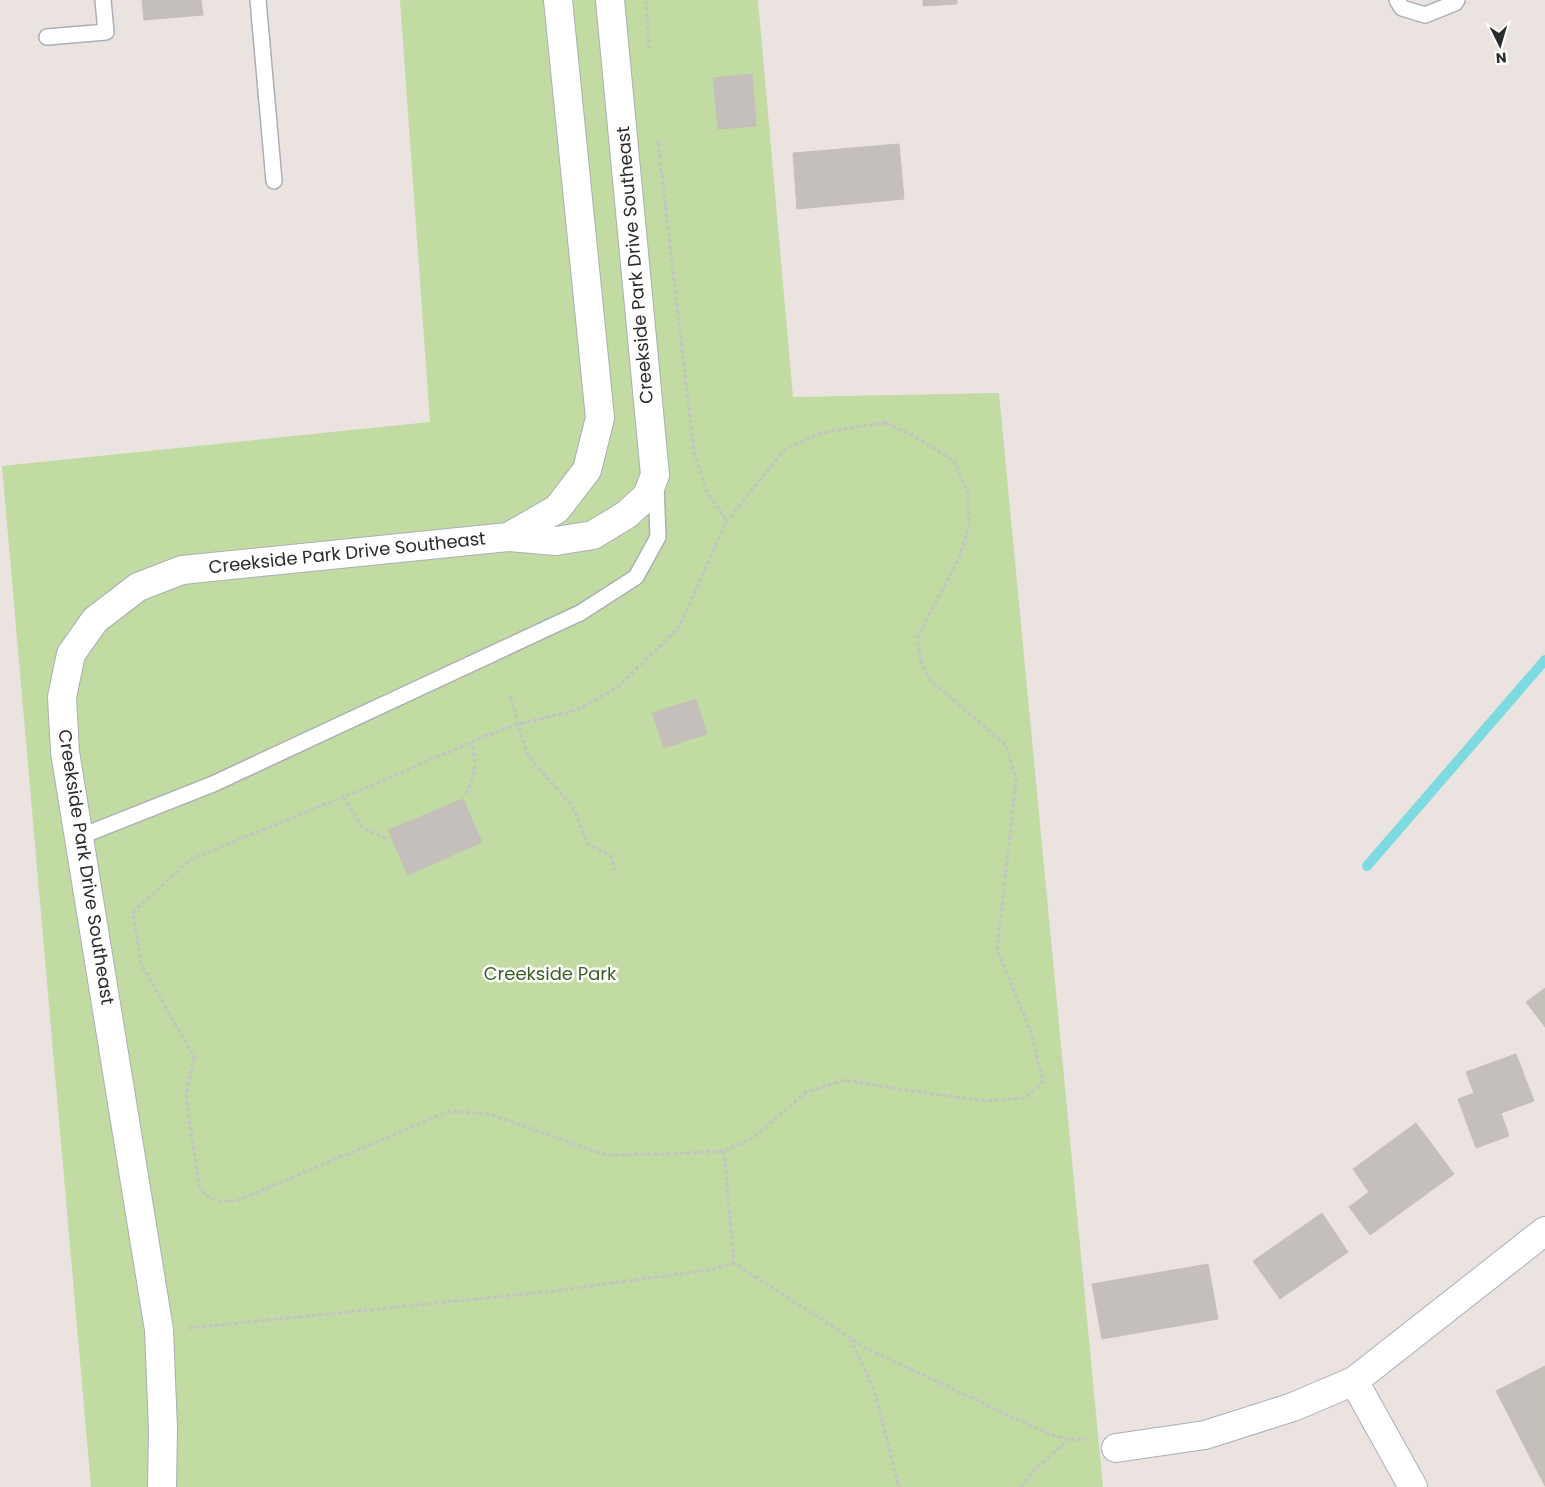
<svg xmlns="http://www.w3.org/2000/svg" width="1545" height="1487" viewBox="0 0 1545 1487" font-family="Poppins,sans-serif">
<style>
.green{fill:#c1dba2}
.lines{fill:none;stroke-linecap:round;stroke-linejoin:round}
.stream{stroke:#7edae1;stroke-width:10}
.building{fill:#c4bfba;stroke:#c6bfb9}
.lane-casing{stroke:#abafb6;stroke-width:18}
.street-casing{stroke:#abafb6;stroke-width:30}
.path{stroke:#c4c4c4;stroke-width:3;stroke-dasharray:4 2.5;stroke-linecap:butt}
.lane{stroke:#fff;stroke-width:15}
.street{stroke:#fff;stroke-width:28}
.labels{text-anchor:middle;stroke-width:5;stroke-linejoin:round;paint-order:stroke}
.street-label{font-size:18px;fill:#2b2b2b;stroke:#fff}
.park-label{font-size:18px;fill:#3c6023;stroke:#fff}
</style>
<rect width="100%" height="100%" fill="#ebe3df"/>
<!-- green -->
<path class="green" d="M400,0h358l35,397 206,-4 104,1094h-1012l-89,-1021 428,-44z"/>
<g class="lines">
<!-- stream -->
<path class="stream" d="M1367,866l178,-206"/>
</g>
<!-- building -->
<path class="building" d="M142,0h59l2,15 -59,5z
M923,0h34v4l-34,2z
M752,74l4,52 -38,3 -5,-51z
M899,144l5,55 -107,10 -4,-56z
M696,699l11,35 -43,14 -12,-35z
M463,799l19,43 -74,33 -20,-45z
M1545,988v39l-19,-25z
M1516,1054l18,47 -33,12 8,23 -33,12 -18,-49 16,-6 -8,-21z
M1416,1123l38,51 -84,61 -21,-28 20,-15 -16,-23z
M1322,1213l26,39 -68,47 -27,-38z
M1208,1264l10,55 -116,20 -10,-55z
M1545,1366v120l-49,-95z"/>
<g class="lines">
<defs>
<path id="lane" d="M258,0l16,181
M1397,0l5,8 23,7 30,-12 2,-3
M47,37l59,-5 -3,-32
M79,837l134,-53 367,-171 56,-36 22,-40 -2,-52"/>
<path id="street" d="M508,537l49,-28 30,-39 13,-52 -42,-418
M1354,1381l59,106
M1116,1448l89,-13 88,-28 61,-26 191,-150
M162,1487l1,-58 -4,-99 -94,-578 -3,-55 9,-43 24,-34 43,-33 44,-17 326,-33 48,4 37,-6 33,-20 21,-19 8,-21 -45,-475"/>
</defs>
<!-- lane casing -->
<use href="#lane" class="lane-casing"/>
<!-- street casing -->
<use href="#street" class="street-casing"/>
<!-- path -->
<path class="path" d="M646,0l3,48
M658,142l36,310 13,40 20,29
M886,423l30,14 38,24 14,33 1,31 -9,31 -43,82 4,23 9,19 76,65 10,35 -19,170 34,82 12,50 -18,16 -41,3 -85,-12 -54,-9 -39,12 -52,45 -30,14 -58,3 -61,1 -115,-41 -40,-3 -214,90c-17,1 -26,1 -37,-14l-13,-91 8,-39 -53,-93 -8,-52 58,-53 194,-79 100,-44 34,-12 58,-14 41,-23 61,-60 48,-106 57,-71 34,-16 36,-7z
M510,696l18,60 45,51 15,37 23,12 5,19
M466,794c10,-22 10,-29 6,-52
M343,797l20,31 25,11
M724,1151l10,112 132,85 176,83 26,9 17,-1
M189,1328l356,-36 164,-22 25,-7
M850,1339l24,51 25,97
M1021,1487l11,-15 36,-32"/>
<!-- lane -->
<use href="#lane" class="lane"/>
<!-- street -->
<use href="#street" class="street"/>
</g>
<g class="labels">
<!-- street labels -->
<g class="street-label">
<text transform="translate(635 265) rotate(-95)" y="6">Creekside Park Drive Southeast</text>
<text transform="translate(347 553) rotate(-6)" y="6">Creekside Park Drive Southeast</text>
<text transform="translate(86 867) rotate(81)" y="6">Creekside Park Drive Southeast</text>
</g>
<!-- park labels -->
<g class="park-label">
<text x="550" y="980">Creekside Park</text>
</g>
</g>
<!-- north arrow -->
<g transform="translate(1500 45) rotate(175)" stroke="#ffffff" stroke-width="4" paint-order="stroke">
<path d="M0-4L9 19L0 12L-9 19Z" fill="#2b2b2b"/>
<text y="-8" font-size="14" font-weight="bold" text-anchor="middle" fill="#2b2b2b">N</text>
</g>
</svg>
